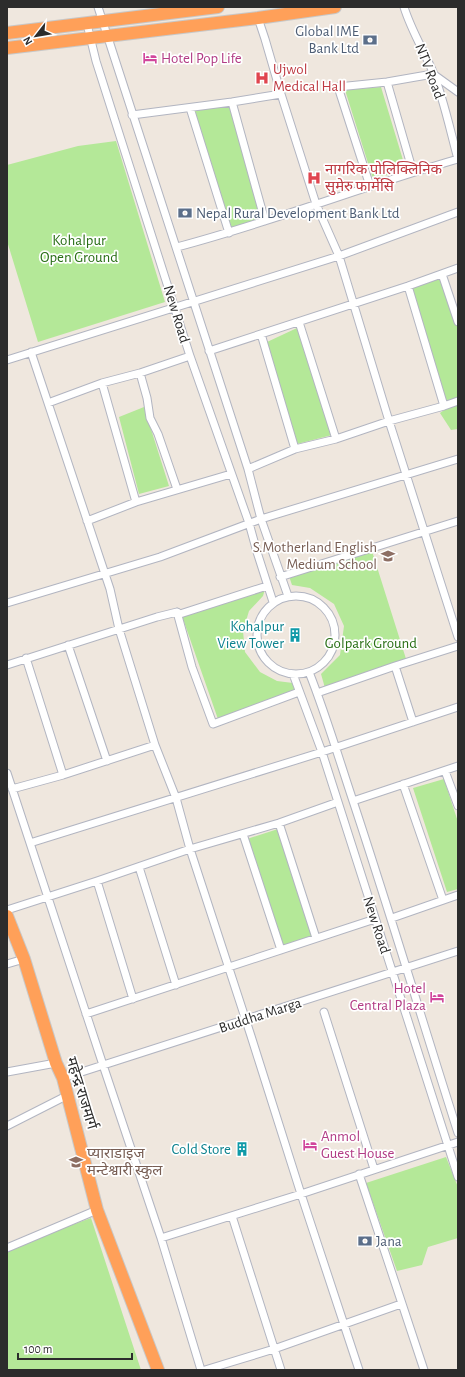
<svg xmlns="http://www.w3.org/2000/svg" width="465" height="1377" viewBox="0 0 465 1377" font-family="'Alegreya Sans','Noto Sans Devanagari',sans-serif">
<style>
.green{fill:#b4e898}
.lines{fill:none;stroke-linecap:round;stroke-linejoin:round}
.street-casing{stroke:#b2b5c1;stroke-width:9}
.highway-casing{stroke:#c8c8c8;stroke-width:14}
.street{stroke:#fff;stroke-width:7}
.highway{stroke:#ffa059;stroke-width:12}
.labels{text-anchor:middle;stroke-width:3.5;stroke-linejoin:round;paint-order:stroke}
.service-label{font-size:15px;fill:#4e5e75;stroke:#fff;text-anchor:start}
.hotel-label{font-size:15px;fill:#b23c85;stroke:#fff;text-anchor:start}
.health-label{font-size:15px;fill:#be3a42;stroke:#fff;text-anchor:start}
.street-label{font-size:15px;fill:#2c2c2c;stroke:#fff}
.park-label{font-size:15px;fill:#296f16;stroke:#fff}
.education-label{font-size:15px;fill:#785e54;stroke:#fff;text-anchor:end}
.culture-label{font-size:15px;fill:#0d838f;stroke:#fff;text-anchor:end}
</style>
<rect width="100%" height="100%" fill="#efe7de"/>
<!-- green -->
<path class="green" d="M381,87l25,83 -33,9 -28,-89z
M232,102l33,119 -36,12 -39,-125z
M116,141l49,161 -127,40 -31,-101v-76l71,-19z
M441,276l17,49v74l-13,5 -35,-117z
M297,328l35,107 -35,9 -30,-102z
M458,403v26l-7,1 -11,-17 11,-8z
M144,407l25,79 -30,8 -20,-77z
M371,548l36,114 -82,26 -4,-14 19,-19 4,-29 -10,-22 -24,-16 -18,-3 -3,-9z
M265,589l-2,7 -14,15 -6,20 2,21 15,20 17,9 16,2 3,10 -77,29 -37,-106z
M444,779l14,43v67l-11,3 -34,-104z
M278,829l34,108 -30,11 -35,-109z
M446,1157l12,30v51l-30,9 -6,18 -25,6 -31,-88z
M91,1218l50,152h-134v-122z"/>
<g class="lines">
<defs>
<path id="street" d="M98,7l150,462 13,50 27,77
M404,7c7,23 20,44 29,65 11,28 17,58 25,87
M258,18l7,21 16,55 35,110 23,52 50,165 69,216
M87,24l9,37 94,295 59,167 8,29 16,50
M387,82l26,90
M232,102l33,119
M190,108l39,125
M132,115l100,-13 49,-8
M370,186l-32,-99 49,-5 46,-8 25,18
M177,247c95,-25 187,-61 281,-88
M442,274l16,48
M408,286l36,120
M299,322l37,117
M261,334l34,115
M209,351l199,-65 50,-18
M31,352l79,237 9,40 36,116 21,53 14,51 61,187 50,158 58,176
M7,360l332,-104 119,-44
M140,373l7,25 3,20 8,16 19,55
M102,383l34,119
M48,403l54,-20 38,-10 50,-17
M248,469l47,-20 41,-10 53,-18 55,-15 14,-5
M87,521l49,-19 95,-28
M280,577l178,-56
M257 635a39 39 0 1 1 78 0a39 39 0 1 1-78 0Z
M7,603l153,-46 101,-38 197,-60
M177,612l15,55 21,57 86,-32
M68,645l39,116
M26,658l37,117
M7,665l150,-48 20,-5 3,2 87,-28
M395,666l18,56
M309,672c17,43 30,87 45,132 36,109 69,219 104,329
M293,674l29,78 136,425
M317,693l78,-27 63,-20
M445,771l13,35
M7,773l96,292 58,173 40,132
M403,784l40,116
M12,789l51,-14 92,-30
M353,801l105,-35
M279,823l37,115
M243,834l38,116
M30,843l292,-91 136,-45
M139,867l37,118
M97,881l36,118
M7,910l90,-29 93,-32 89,-26 59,-21
M392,918l66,-23
M7,964l17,-5
M324,1012l50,157
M86,1014l289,-95
M7,1072l49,-9
M63,1078l395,-127
M7,1126l61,-31
M359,1174l65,196
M232,1216l49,154
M161,1238l140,-44 157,-52
M7,1248l90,-38
M205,1370l69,-21 127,-45"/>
<path id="highway" d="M7,33l211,-26
M7,48l251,-30 77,-11
M7,916l17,43 32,104 7,15 34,132 61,160"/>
</defs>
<!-- street casing -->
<use href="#street" class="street-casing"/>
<!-- highway casing -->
<use href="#highway" class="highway-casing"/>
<!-- street -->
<use href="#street" class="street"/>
<!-- highway -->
<use href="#highway" class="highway"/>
</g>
<!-- icons -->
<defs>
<symbol id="bank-bare" viewBox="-9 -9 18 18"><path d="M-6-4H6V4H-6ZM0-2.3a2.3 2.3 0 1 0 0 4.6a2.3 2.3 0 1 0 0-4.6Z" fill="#5c6f8a" stroke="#fff" stroke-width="2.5" paint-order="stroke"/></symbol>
<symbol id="hotel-bare" viewBox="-9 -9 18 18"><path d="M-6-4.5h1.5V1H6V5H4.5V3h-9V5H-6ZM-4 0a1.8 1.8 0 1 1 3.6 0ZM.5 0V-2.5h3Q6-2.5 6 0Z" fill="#d1479c" stroke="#fff" stroke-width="2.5" paint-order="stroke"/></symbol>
<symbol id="hospital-bare" viewBox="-9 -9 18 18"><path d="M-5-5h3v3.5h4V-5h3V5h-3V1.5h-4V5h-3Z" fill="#e0444e" stroke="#fff" stroke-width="2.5" paint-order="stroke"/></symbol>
<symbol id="school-bare" viewBox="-9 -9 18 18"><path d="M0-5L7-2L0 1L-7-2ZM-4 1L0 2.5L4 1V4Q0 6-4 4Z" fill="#8d6e63" stroke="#fff" stroke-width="2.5" paint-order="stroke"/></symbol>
<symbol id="building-bare" viewBox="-9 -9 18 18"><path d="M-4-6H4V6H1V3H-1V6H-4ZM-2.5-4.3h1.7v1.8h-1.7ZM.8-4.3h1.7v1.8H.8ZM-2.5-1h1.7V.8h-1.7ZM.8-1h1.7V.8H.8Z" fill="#0f9aa8" stroke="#fff" stroke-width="2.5" paint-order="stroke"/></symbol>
</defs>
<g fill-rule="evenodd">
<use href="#bank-bare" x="360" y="30" width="20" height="20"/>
<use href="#hotel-bare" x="140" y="48" width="20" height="20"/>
<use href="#hospital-bare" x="252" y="68" width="20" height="20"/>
<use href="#hospital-bare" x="304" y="168" width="20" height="20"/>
<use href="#bank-bare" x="175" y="203" width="20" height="20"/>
<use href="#school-bare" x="378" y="546" width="20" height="20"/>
<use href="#building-bare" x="285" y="625" width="20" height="20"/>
<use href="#hotel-bare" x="427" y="987" width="20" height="20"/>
<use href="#hotel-bare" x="300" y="1135" width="20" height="20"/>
<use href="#building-bare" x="232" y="1139" width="20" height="20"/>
<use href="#school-bare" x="66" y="1152" width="20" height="20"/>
<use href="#bank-bare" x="355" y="1231" width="20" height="20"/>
</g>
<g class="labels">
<!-- service labels -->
<g class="service-label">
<text x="359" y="36" text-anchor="end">Global IME<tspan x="359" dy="17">Bank Ltd</tspan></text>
<text x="196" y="218">Nepal Rural Development Bank Ltd</text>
<text x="376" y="1246">Jana</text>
</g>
<!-- hotel labels -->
<g class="hotel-label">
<text x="161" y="63">Hotel Pop Life</text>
<text x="426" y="993" text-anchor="end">Hotel<tspan x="426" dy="17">Central Plaza</tspan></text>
<text x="321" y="1141">Anmol<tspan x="321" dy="17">Guest House</tspan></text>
</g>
<!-- health labels -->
<g class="health-label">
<text x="273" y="74">Ujwol<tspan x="273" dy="17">Medical Hall</tspan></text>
<text x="325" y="174">नागरिक पोलिक्लिनिक<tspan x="325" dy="17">सुमेरु फार्मेसि</tspan></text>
</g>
<!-- street labels -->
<g class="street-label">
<text transform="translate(430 71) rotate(69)" y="5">NTV Road</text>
<text transform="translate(177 314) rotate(73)" y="5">New Road</text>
<text transform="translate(377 925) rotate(72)" y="5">New Road</text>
<text transform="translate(260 1015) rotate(-18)" y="5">Buddha Marga</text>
<text transform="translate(82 1093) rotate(73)" y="5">महेन्द्र राजमार्ग</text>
</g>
<!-- park labels -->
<g class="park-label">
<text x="79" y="245">Kohalpur<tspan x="79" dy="17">Open Ground</tspan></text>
<text x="371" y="648">Golpark Ground</text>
</g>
<!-- education labels -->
<g class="education-label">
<text x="377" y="552">S.Motherland English<tspan x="377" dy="17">Medium School</tspan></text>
<text x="87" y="1158" text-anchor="start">प्याराडाइज<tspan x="87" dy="17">मन्टेश्वारी स्कुल</tspan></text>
</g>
<!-- culture labels -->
<g class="culture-label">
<text x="284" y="631">Kohalpur<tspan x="284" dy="17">View Tower</tspan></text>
<text x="231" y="1154">Cold Store</text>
</g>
</g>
<!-- border -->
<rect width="465" height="1377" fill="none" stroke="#2c2c2c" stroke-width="16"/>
<!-- north arrow -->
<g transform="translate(36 36) rotate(239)" stroke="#ffffff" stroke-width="3" paint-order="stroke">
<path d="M0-3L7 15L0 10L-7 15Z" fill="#2c2c2c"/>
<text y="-6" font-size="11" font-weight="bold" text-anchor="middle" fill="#2c2c2c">N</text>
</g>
<!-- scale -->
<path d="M18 1353v6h114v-6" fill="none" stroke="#2c2c2c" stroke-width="2"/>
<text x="24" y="1353" font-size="12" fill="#2c2c2c" stroke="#ffffff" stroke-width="3" paint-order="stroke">100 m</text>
</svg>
